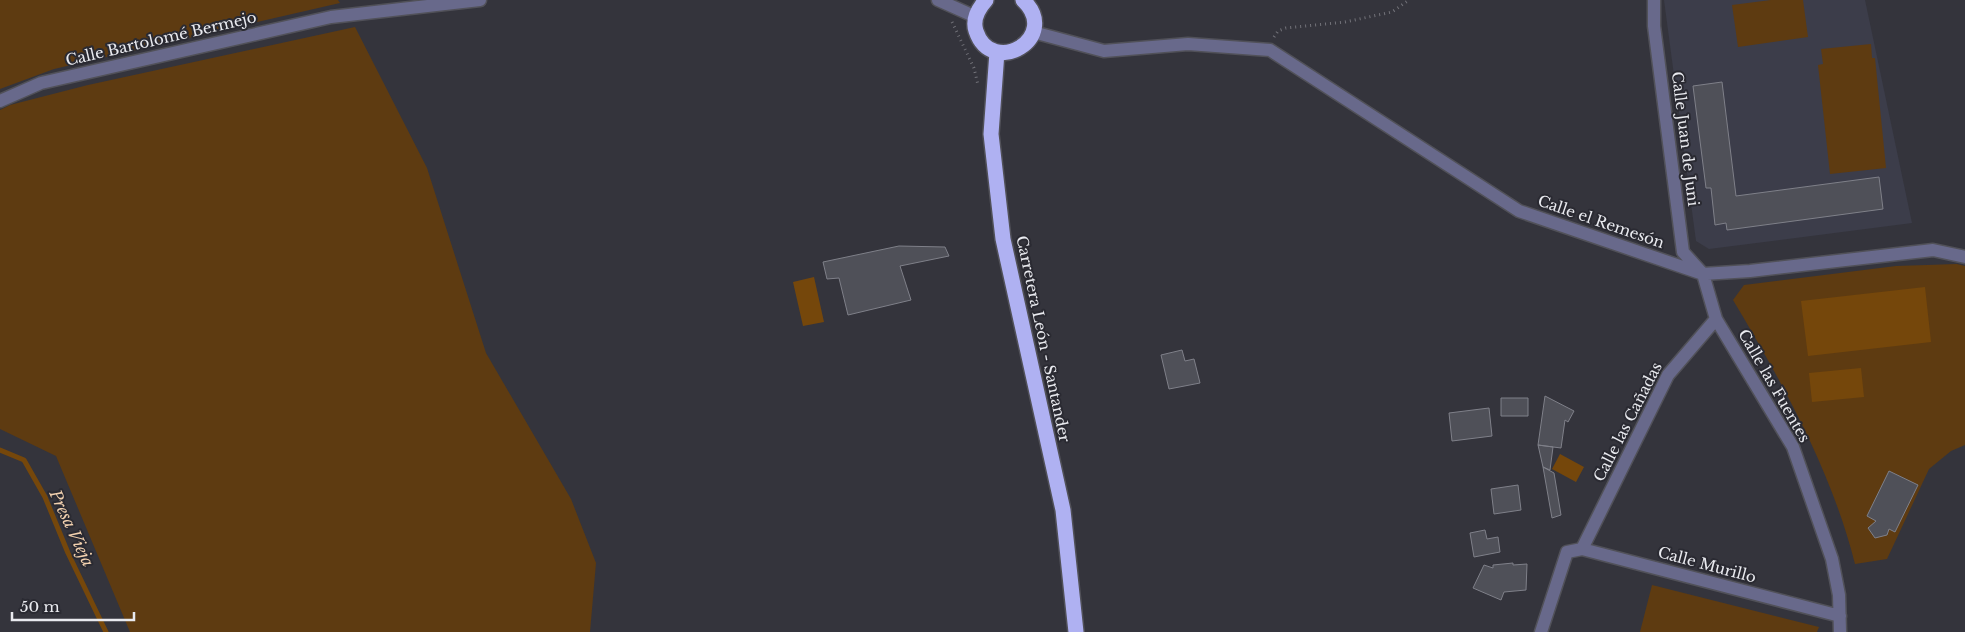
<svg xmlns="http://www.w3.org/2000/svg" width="1965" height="632" viewBox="0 0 1965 632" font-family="'Libre Baskerville',serif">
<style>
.built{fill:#3c3d4a}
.green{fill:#5e3b11}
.water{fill:#75470b}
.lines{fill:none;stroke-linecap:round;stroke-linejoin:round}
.stream{stroke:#75470b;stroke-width:5}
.building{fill:#4f5058;stroke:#7f8089}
.minor-casing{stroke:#515159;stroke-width:15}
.highway-casing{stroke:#515159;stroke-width:18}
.path{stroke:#727279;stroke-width:3;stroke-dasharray:1 4;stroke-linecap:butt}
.minor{stroke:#68698b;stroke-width:12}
.highway{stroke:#afb1f2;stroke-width:15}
.labels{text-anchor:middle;stroke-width:4;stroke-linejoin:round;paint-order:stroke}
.street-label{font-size:15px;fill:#e9eaef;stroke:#2a2a32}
.water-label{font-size:16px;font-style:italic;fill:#f2d1af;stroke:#2a2a32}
</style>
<rect width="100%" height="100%" fill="#34343c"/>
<!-- built -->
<path class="built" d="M1664,0h201l47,223 -203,26 -13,-8z"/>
<!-- green -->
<path class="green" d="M0,0h338l2,3 -286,66 -54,20z
M1771,0h32l5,37 -70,10 -6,-42z
M355,27l72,141 59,185 85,146 25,64 -6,69h-460l-74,-176 -56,-27v-319l10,-5 78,-20z
M1871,44l1,14h3l11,110 -56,6 -12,-109 5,-1 -2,-15z
M1957,264l8,2v179l-14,6 -22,18 -42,90 -32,5c-24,-95 -72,-180 -122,-264l11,-15 152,-19z
M1652,585l167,42 -2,5h-177z"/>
<!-- water -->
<path class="water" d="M814,277l10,45 -21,4 -10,-44z
M1925,287l6,55 -123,14 -7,-55z
M1861,368l3,29 -52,5 -3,-29z
M1560,454l24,13 -8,15 -24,-13z"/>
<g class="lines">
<!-- stream -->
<path class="stream" d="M0,450l24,10 21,37 23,56 38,79"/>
</g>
<!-- building -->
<path class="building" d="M1722,82l14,114 143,-19 4,32 -156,21 -1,-7 -11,2 -4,-37h-5l-13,-102z
M899,246l46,1 4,9 -49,10 11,34 -63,15 -9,-37 -12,1 -4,-17z
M1182,350l3,11 9,-2 6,24 -31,6 -8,-34z
M1545,396l29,15 -6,11 -3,-2 -4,28 -23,-3z
M1501,398h27v18h-27z
M1489,408l3,28 -40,5 -3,-28z
M1538,445l15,2 -3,23 -7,-3z
M1543,467l11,6 7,42 -9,3z
M1889,471l29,14 -23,47 -6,-3 -2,6 -12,3 -7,-10 8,-7 -9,-5z
M1518,485l3,25 -27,4 -3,-25z
M1485,530l2,9 11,-2 2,15 -26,5 -4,-24z
M1513,563v2l14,-1 -1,26 -22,2 -3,8 -28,-12 11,-23 9,3v-3z"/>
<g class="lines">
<defs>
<path id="minor" d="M938,0l38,17
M1654,0v26l29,226 20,22 13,45 77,128 39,112 7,36 1,37
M1033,32l71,19 84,-7 82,6 249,161 184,63 47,-3 183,-21 32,7
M0,101l41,-18 290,-66 149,-17
M1582,549l86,-174 48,-56
M1541,632l26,-80 15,-3 258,67"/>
<path id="highway" d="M986,0c-8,9 -14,19 -10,31 16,48 86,6 47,-31
M997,52l-6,82 12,105 60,271 13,122"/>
</defs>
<!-- minor casing -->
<use href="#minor" class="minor-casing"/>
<!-- highway casing -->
<use href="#highway" class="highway-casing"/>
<!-- path -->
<path class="path" d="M952,22l22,46 4,17
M1274,37l4,-6 8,-3 59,-6 47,-10 17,-12"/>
<!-- minor -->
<use href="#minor" class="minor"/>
<!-- highway -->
<use href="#highway" class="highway"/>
</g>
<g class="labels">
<!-- street labels -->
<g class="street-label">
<text transform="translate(161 39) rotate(-13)" y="5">Calle Bartolomé Bermejo</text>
<text transform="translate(1685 139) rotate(83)" y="5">Calle Juan de Juni</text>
<text transform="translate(1601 222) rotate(19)" y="5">Calle el Remesón</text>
<text transform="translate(1043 339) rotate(78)" y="5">Carretera León - Santander</text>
<text transform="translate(1774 386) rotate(60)" y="5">Calle las Fuentes</text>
<text transform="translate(1628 422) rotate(-63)" y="5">Calle las Cañadas</text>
<text transform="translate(1707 565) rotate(15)" y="5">Calle Murillo</text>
</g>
<!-- water labels -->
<g class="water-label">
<text transform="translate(72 528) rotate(65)" y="6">Presa Vieja</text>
</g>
</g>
<!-- scale -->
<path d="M12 612v8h122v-8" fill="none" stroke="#e9eaef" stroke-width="2.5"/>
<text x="20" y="612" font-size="15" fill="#e9eaef" stroke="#2a2a32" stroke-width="4" paint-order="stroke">50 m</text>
</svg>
